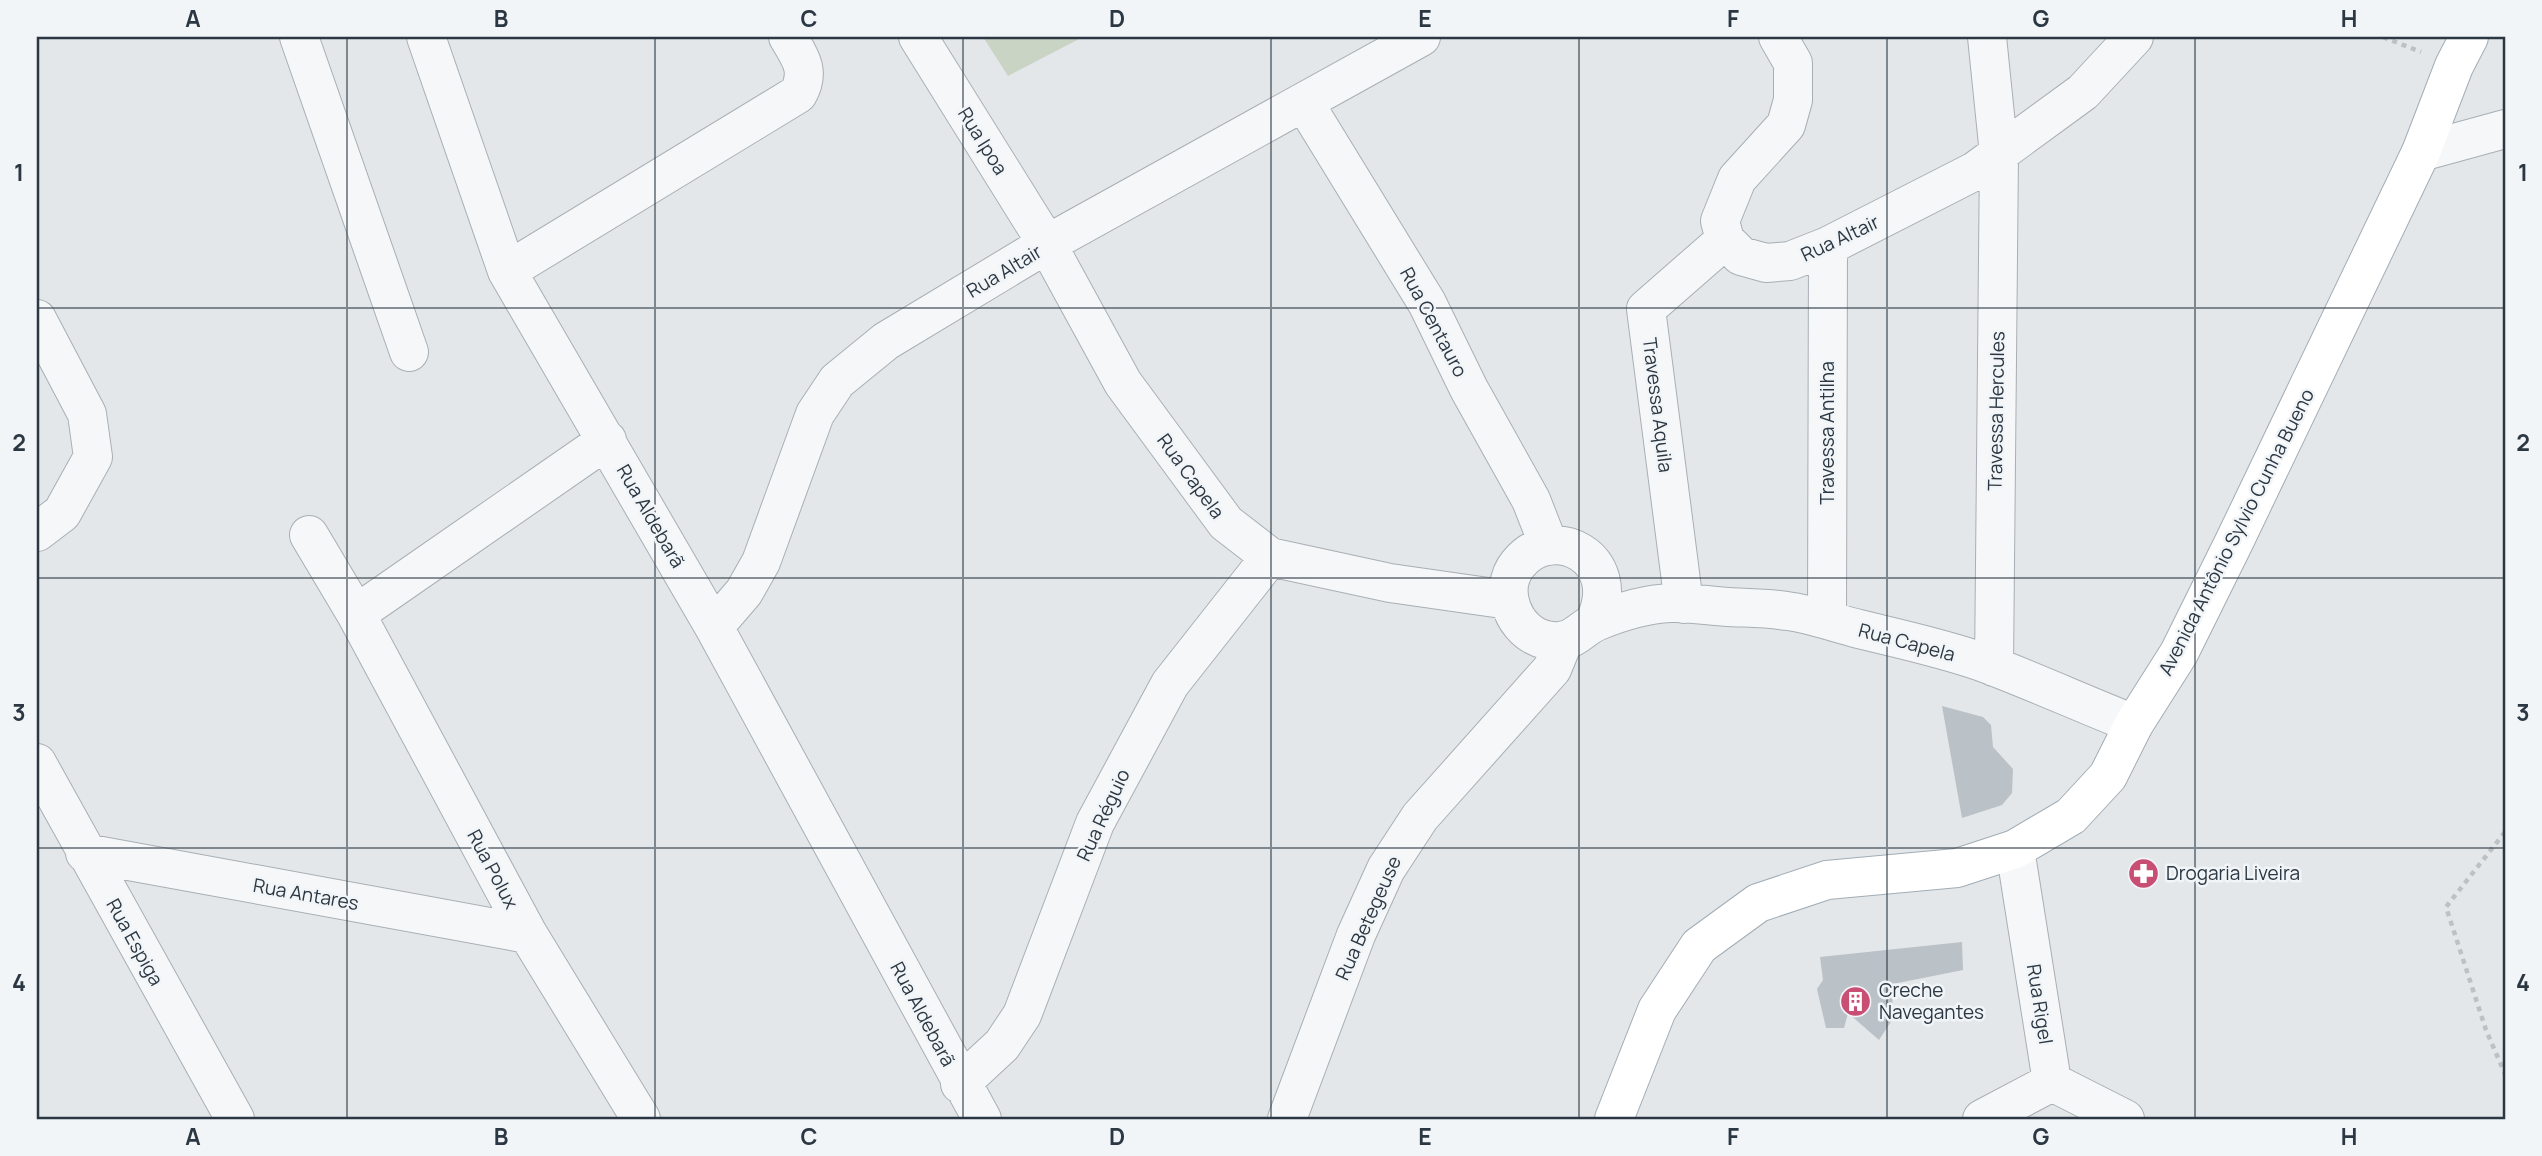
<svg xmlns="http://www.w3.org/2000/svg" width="2542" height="1156" viewBox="0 0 2542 1156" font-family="Manrope,sans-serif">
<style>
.green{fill:#cad4c4}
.building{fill:#bac1c7}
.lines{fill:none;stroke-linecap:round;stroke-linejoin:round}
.minor-casing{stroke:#a8afb4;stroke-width:40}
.major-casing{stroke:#a2adb6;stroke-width:40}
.path{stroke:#bcc1c6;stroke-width:4.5;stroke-dasharray:5 5;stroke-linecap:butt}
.minor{stroke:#f5f7f9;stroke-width:38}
.major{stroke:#fff;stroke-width:38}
.grid{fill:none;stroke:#2b3742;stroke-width:2;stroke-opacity:0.55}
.labels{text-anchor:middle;stroke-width:5;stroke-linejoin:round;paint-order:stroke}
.street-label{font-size:19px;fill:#2b3742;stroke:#f2f5f8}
.poi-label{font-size:19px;fill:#2b3742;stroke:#f2f5f8;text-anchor:start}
.neatline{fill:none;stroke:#2b3742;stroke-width:2.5}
.grid-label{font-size:23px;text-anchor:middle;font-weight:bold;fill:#2b3742}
</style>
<rect width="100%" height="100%" fill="#e3e7ea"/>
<!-- green -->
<path class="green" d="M983,37h100l-75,39z"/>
<!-- building -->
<path class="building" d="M1942,706l41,11 8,8 2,22 20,22 -1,24 -10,12 -40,13z
M1962,942l1,28 -70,14 -1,36 -13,20 -31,-27 -4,15h-18l-9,-39 6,-9 -3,-23z"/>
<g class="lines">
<defs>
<path id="minor" d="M299,37l110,315
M426,37l81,234
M788,37c12,20 23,34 10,57l-291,177 207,356 268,492
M918,37l129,207 76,139 103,140 44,34 120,26 119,17
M1778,37l15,26v37l-7,25 -49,54 -17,42 5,19 16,16 25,7 24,-2 38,-15 147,-75 108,-79 51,-55
M1987,37l12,117 -5,513
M1305,104l122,199 42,86 62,111 18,46
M2421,152l84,-23
M37,319l50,95 6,43 -31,56 -25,19
M309,535l47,79 172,320 113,185
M1684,604l-38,-295 79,-69
M356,614l251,-174
M1827,620l1,-374
M1595,621c30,-64 -43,-100 -77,-57 -21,26 -4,69 28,76 28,6 32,-11 52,-19 22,-9 49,-17 72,-18 19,-1 39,3 59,4 19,1 39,1 58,4 24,3 48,12 72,18 41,10 83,19 123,33 51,19 101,42 152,62
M714,627l30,-35 17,-30 54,-148 22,-33 49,-40 161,-97 374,-207
M37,763l198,356
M85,853l443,81
M2052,1082l73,37
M960,1084l42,-39 20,-30 73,-192 75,-139 100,-127
M1287,1119l69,-184 30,-66 34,-52 132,-148 12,-29
M1982,1119l70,-37 -37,-233"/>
<path id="major" d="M1614,1119l43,-109 42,-64 59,-43 69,-23 130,-12 58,-19 56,-33 37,-40 26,-52 45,-71 55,-111 187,-390 33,-86 15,-29"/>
</defs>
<!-- minor casing -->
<use href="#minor" class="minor-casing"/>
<!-- major casing -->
<use href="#major" class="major-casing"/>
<!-- path -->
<path class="path" d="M2383,37l38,15
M2505,832l-59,75 40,123 19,44"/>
<!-- minor -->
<use href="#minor" class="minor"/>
<!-- major -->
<use href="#major" class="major"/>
</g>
<!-- grid -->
<path class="grid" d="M347,37v1082M655,37v1082M963,37v1082M1271,37v1082M1579,37v1082M1887,37v1082M2195,37v1082M37,308h2468M37,578h2468M37,848h2468"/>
<!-- icons -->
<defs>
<symbol id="pharmacy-disc" viewBox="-11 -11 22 22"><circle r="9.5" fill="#c94e73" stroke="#f2f5f8"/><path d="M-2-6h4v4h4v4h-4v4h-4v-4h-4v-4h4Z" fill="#fff"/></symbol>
<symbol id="building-disc" viewBox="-11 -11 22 22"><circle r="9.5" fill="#c94e73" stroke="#f2f5f8"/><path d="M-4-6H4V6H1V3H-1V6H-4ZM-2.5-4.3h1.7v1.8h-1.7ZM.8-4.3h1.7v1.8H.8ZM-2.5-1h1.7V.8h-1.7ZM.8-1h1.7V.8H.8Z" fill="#fff"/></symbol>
</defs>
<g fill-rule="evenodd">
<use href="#pharmacy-disc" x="2126" y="856" width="35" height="35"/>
<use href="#building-disc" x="1838" y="984" width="35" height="35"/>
</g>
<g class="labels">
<!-- street labels -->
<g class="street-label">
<text transform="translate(983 141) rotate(58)" y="7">Rua Ipoa</text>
<text transform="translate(1840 238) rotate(-25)" y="7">Rua Altair</text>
<text transform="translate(1004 271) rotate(-31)" y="7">Rua Altair</text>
<text transform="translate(1434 322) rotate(62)" y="7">Rua Centauro</text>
<text transform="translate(1658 405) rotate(83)" y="7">Travessa Aquila</text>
<text transform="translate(1996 411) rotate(-89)" y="7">Travessa Hercules</text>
<text transform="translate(1827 433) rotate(-90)" y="7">Travessa Antilha</text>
<text transform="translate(1191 476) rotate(54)" y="7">Rua Capela</text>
<text transform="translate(651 516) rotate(60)" y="7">Rua Aldebarã</text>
<text transform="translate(2236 532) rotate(-63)" y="7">Avenida Antônio Sylvio Cunha Bueno</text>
<text transform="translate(1907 642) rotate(15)" y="7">Rua Capela</text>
<text transform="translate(1103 815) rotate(-65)" y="7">Rua Réguio</text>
<text transform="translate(493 869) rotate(62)" y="7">Rua Polux</text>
<text transform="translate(306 894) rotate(10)" y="7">Rua Antares</text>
<text transform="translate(1368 918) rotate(-66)" y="7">Rua Betegeuse</text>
<text transform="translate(135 942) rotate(61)" y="7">Rua Espiga</text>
<text transform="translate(2040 1004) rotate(81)" y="7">Rua Rigel</text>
<text transform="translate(923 1014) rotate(62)" y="7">Rua Aldebarã</text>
</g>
<!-- poi labels -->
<g class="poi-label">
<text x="2166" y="880">Drogaria Liveira</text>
<text x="1879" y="997">Creche<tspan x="1879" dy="22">Navegantes</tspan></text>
</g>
</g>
<!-- border -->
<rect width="2542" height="1156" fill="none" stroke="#f2f5f8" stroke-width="77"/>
<rect x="38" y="38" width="2466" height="1080" class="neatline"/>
<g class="grid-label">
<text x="193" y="27">A</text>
<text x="501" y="27">B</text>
<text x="809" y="27">C</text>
<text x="1117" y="27">D</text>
<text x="1425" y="27">E</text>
<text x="1733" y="27">F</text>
<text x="2041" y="27">G</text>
<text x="2349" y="27">H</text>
<text x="19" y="181">1</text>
<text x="2523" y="181">1</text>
<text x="19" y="451">2</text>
<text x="2523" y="451">2</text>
<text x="19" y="721">3</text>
<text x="2523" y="721">3</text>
<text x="19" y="991">4</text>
<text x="2523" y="991">4</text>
<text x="193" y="1145">A</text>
<text x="501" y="1145">B</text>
<text x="809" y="1145">C</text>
<text x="1117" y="1145">D</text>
<text x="1425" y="1145">E</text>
<text x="1733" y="1145">F</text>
<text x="2041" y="1145">G</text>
<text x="2349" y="1145">H</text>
</g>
</svg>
